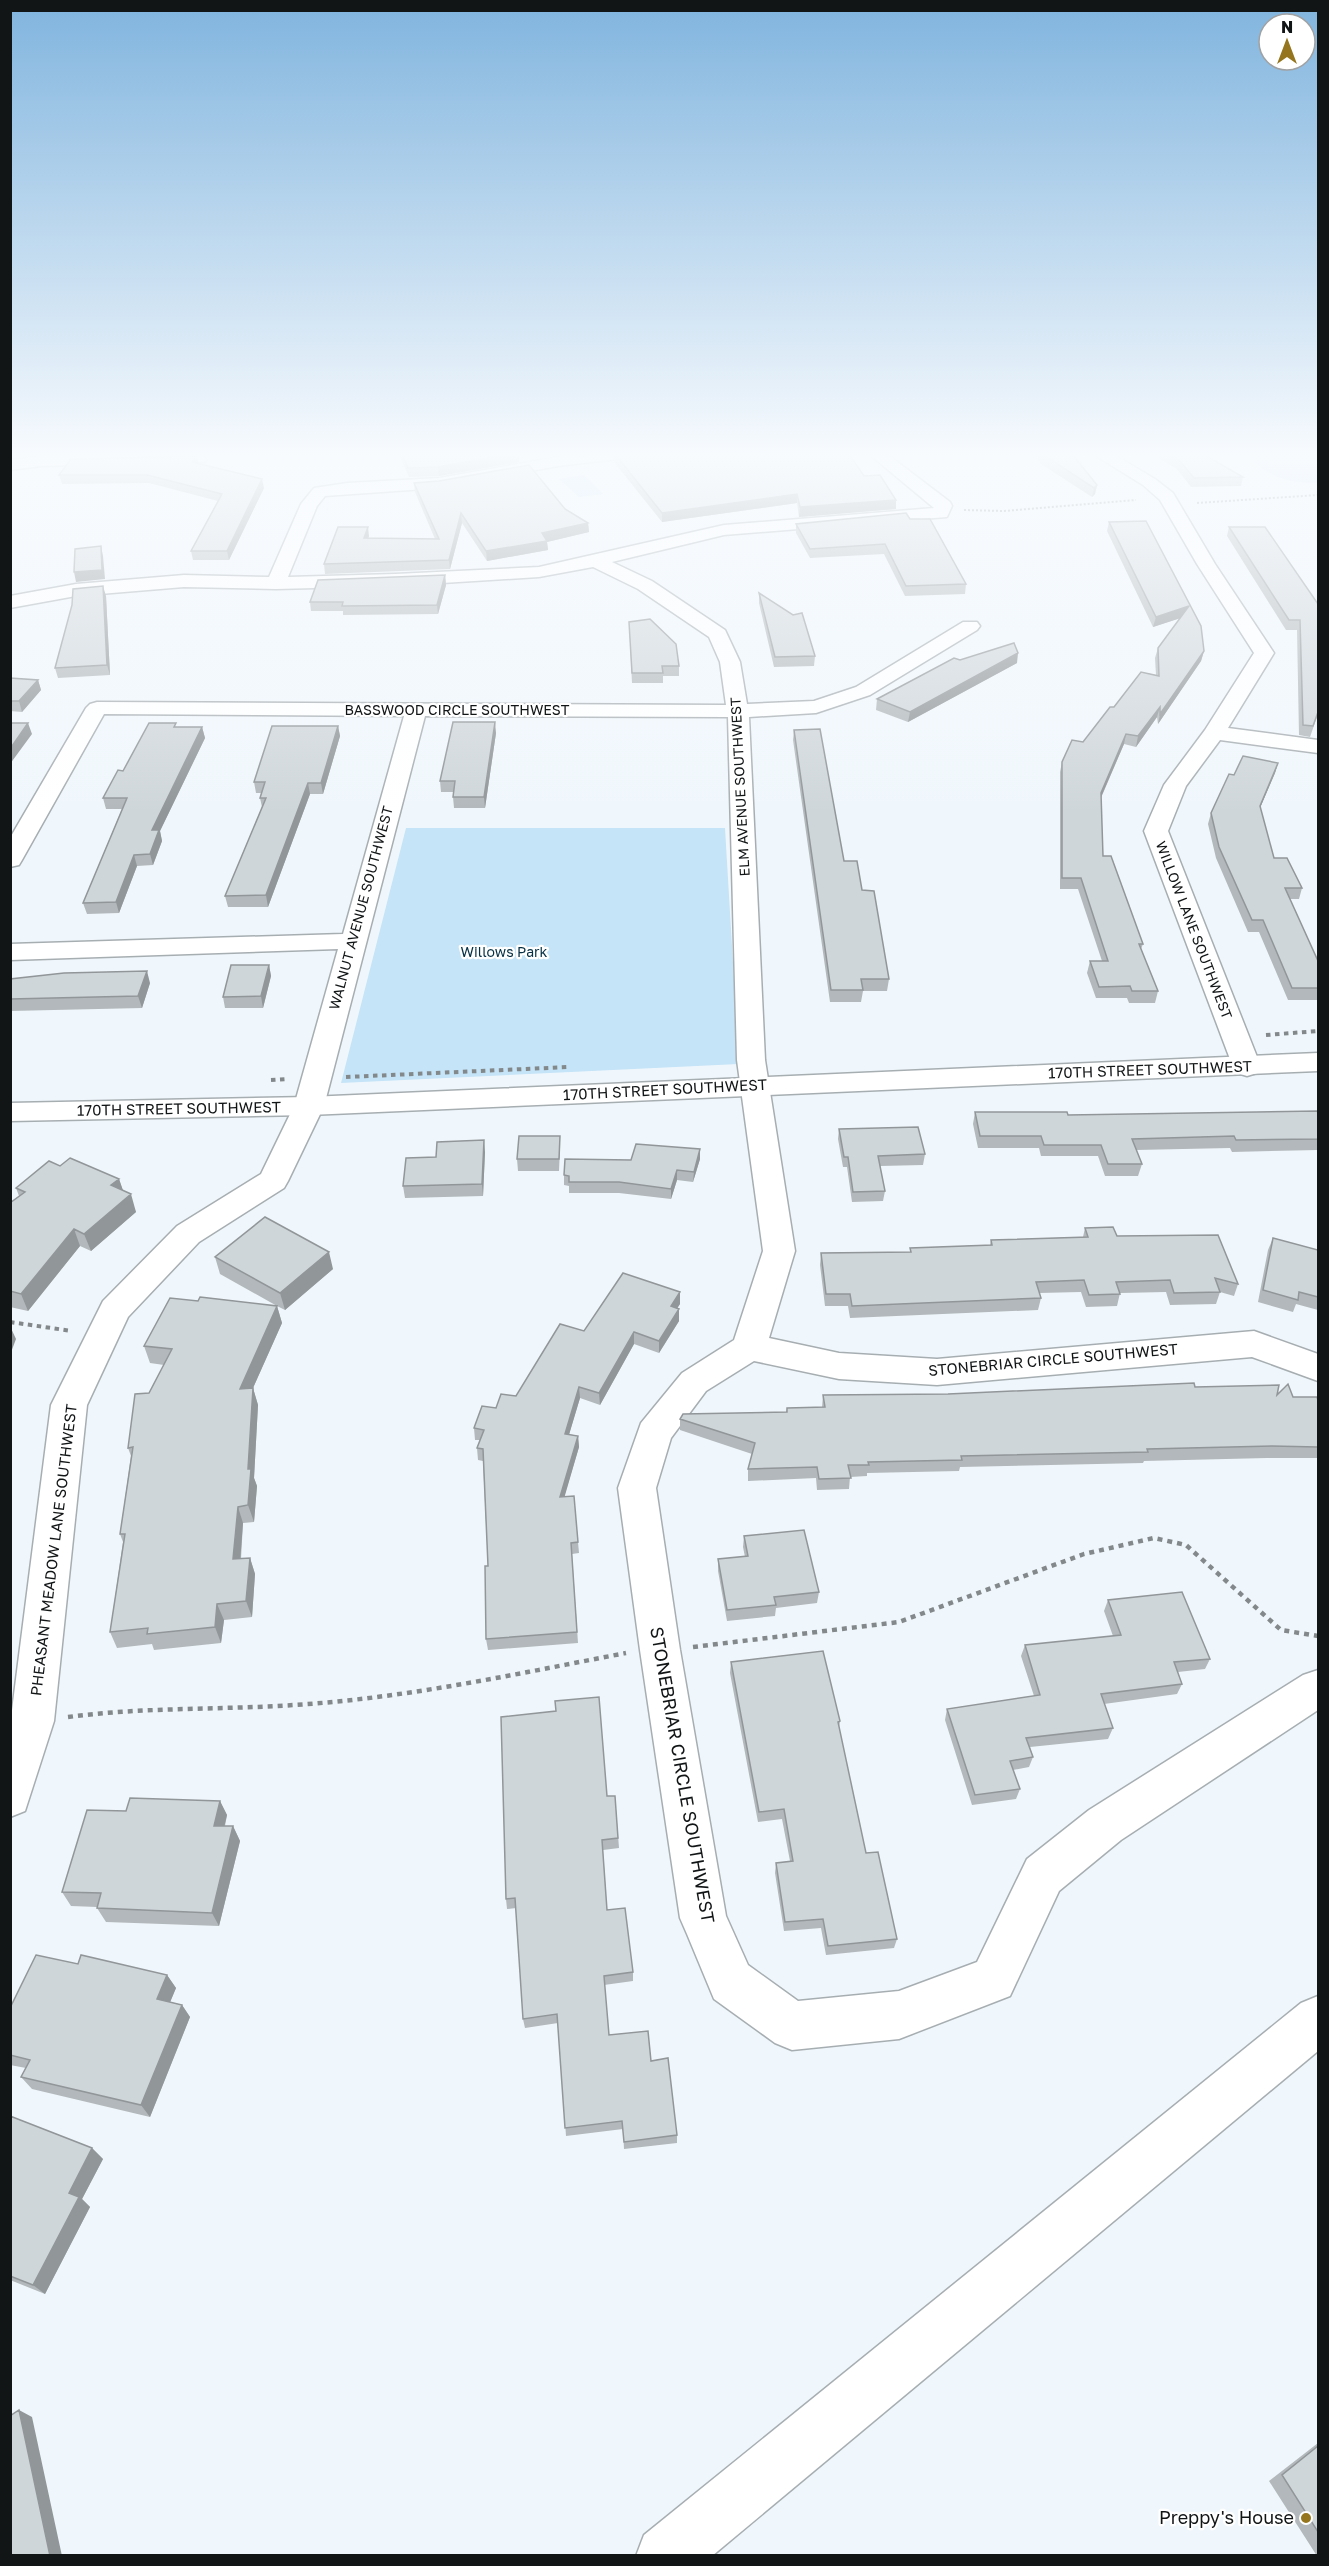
<svg xmlns="http://www.w3.org/2000/svg" width="1329" height="2566" viewBox="0 0 1329 2566" font-family="'Golos Text',sans-serif">
<style>
.green{fill:#c5e4f7}
.lines{fill:none;stroke-linecap:round;stroke-linejoin:round}
.minor-casing{stroke:#a7aeb2;stroke-width:3}
.tertiary-casing{stroke:#a7aeb2;stroke-width:3}
.primary-casing{stroke:#a7aeb2;stroke-width:3}
.path-far2{stroke:#83888b;stroke-width:2;stroke-dasharray:2 2;stroke-linecap:butt}
.path-far1{stroke:#83888b;stroke-width:4;stroke-dasharray:4.5 4.5;stroke-linecap:butt}
.path{stroke:#83888b;stroke-width:4.5;stroke-dasharray:5 5;stroke-linecap:butt}
.minor{fill:#fff;fill-rule:evenodd}
.tertiary{fill:#fff;fill-rule:evenodd}
.primary{fill:#fff;fill-rule:evenodd}
.wall{fill:#b2b8bb}
.shaded-wall{fill:#919699}
.building{fill:#cfd6da;stroke:#919699;stroke-width:1.5}
.poi-dot{fill:#95751d;stroke:#fff;stroke-width:2}
.labels{text-anchor:middle;stroke-width:4.5;stroke-linejoin:round;paint-order:stroke}
.far-street-label{font-size:14px;fill:#121516;stroke:#fff}
.far-park-label{font-size:14px;fill:#053044;stroke:#fff}
.street-label{font-size:15px;fill:#121516;stroke:#fff}
.near-street-label{font-size:18px;fill:#121516;stroke:#fff}
.near-poi-label{font-size:18px;fill:#121516;stroke:#fff;text-anchor:end}
</style>
<rect width="100%" height="100%" fill="#f0f7fc"/>
<!-- green -->
<path class="green" d="M1255,454h63v29c-28,0 -44,-4 -66,-22z
M584,475l19,19 -24,3 -20,-18z
M406,828h319l14,236 -398,19z"/>
<g class="lines">
<defs>
<path id="minor" d="M199,454l8,5 -2,3 -163,4 -32,4v-10l32,-4z
M575,454h51l-8,5 -60,7 -119,22 -114,8 -8,10 -29,71 107,-3 144,-7 185,-42 210,-17 -65,-54h18l63,48 2,4 -5,11 -223,18 -112,27 40,19 73,49 15,32 7,42 67,-3 42,-14 107,-65h14l3,4 -3,4 -107,65 -54,18 -67,4 16,343 30,191 -26,87 70,15 98,6 317,-28 64,23v27l-66,-24 -315,28 -98,-6 -85,-18 -48,30 -35,47 -15,50 24,162 46,266 22,49 50,36 101,-10 78,-29 50,-103 62,-49 214,-135 15,-5v40l-197,130 -62,51 -49,105 -111,43 -107,11 -17,-7 -61,-44 -27,-65 -7,-16 -40,-268 -22,-162 23,-65 41,-50 52,-33 29,-89 -26,-191 -9,-343 -303,-1 -101,390 -36,75 -4,7 -85,54 -71,75 -41,88 -33,316 -29,90 -15,6v-91l41,-321 52,-104 74,-75 84,-52 33,-68 44,-157 -328,11v-16l333,-10 61,-218 -300,-2 -82,146 -3,5 -9,2v-29l76,-130 4,-4 7,-2 629,3 -6,-43 -11,-25 -71,-48 -45,-22 -54,10 -144,9 -119,3 -92,-2 -108,9 -66,12v-12l66,-12 108,-9 85,2 32,-73 13,-16 33,-5 92,-5z
M1093,454h20l42,25 18,14 42,71 59,89 -46,75 90,12v13l-98,-13 -34,46 -18,45 93,236 -4,6 -10,3 -10,-3 -4,-6 -89,-236 20,-46 41,-55 49,-77 -57,-89 -37,-64 -17,-15z"/>
<path id="tertiary" d="M1318,1053v18l-1009,44 -299,6v-18l299,-6z"/>
<path id="primary" d="M1318,1996v55l-606,505h-76l8,-21 657,-532z"/>
</defs>
<!-- minor casing -->
<use href="#minor" class="minor-casing"/>
<!-- tertiary casing -->
<use href="#tertiary" class="tertiary-casing"/>
<!-- primary casing -->
<use href="#primary" class="primary-casing"/>
<!-- path-far2 -->
<path class="path-far2" d="M1197,503l121,-8
M964,510l40,1 132,-11"/>
<!-- path-far1 -->
<path class="path-far1" d="M1266,1035l52,-4
M346,1077l223,-10
M271,1080l16,-1
M10,1322l62,9"/>
<!-- path -->
<path class="path" d="M693,1647l206,-25 185,-68 70,-16 32,7 95,85 37,6
M68,1717c75,-10 151,-7 226,-12 113,-7 222,-31 332,-52"/>
<!-- minor -->
<use href="#minor" class="minor"/>
<!-- tertiary -->
<use href="#tertiary" class="tertiary"/>
<!-- primary -->
<use href="#primary" class="primary"/>
</g>
<!-- wall -->
<path class="wall" d="M400,454h119v8l-80,14 -30,1 -8,-18z
M614,454h235l15,22 32,33 -97,8 -2,-14 -135,19 -48,-60z
M1034,454h38l25,31 -2,9 -3,3 -51,-33z
M1151,454h52l40,23 -2,9 -50,1 -14,-18z
M197,456l1,8 66,24 -35,72h-36l-2,-9 27,-50 -69,-18 -87,1 -3,-9z
M414,483l151,26 23,14 1,9 -42,10 1,8 -61,11 -25,-38 -12,46 -125,5 -1,-10 45,-28 -1,2 67,1 -20,-47z
M910,519l56,65 -1,10 -60,2 -21,-42 -74,4 -14,-25v-9z
M1146,521l55,105 3,25 -3,10 -43,63 -1,-7 -21,30 -12,-3 -23,54 2,58h8l32,88 -2,5 17,42 -3,12h-26l-2,-5h-31l-9,-25 3,-12h12l-24,-72h-18v-117l2,-10 10,-22 11,2 27,-35h4l27,-35 15,3 -1,-17 3,-10 22,-30 -27,9 -46,-96 2,-9z
M1229,527l89,77v110l-8,23 -11,-2 -2,-105h-11l-59,-94z
M445,575l1,10 -8,29 -95,1v-4h-32l-1,-9z
M759,593l34,22 22,41 -1,10 -40,1 -15,-64z
M106,596l4,79 -52,3 -3,-10z
M629,622l50,44v10h-16v7h-31z
M960,660l57,3 -109,59 -32,-12 1,-11z
M10,678l28,2 3,10 -19,22 -12,-1z
M338,726l2,10 -17,58h-13l-42,113h-40l-3,-11 37,-89 -2,-9 1,-5h-5l-2,-11z
M177,727h25l3,11 -45,93 2,10 -9,24 -16,1 -18,47 -32,1 -4,-11 39,-94h-16l-3,-11 20,-27z
M794,730l50,131 18,29 27,89 -2,12h-24l-2,11h-31l-37,-262z
M496,733l-11,75h-31l-1,-11 1,-5h-13l-1,-11z
M1278,763l-3,10 -15,35 14,50 28,30 -3,11h-9l28,62v39h-30l-29,-68h-11l-32,-74 -8,-34 3,-11 23,-38z
M269,965l2,11 -8,32h-38l-2,-11z
M10,979l140,4 -8,25 -132,3z
M975,1112l93,3 250,-2v37l-86,2 -2,-4 -94,2 6,14 -4,12h-33l-7,-20h-57l-2,-8h-61l-5,-24z
M839,1129l86,25 -2,11 -43,1 5,25 -2,10 -31,1 -5,-35h-4l-5,-28z
M560,1136v12l-1,23h-41l-1,-12z
M700,1149v10l-7,23 -16,-2 -6,19 -52,-6h-50v-7l-5,-1v-10l67,-15z
M485,1152l-2,44 -78,2 -2,-12 33,-29z
M60,1166l59,13 4,12 13,21 -45,39 -11,-5 -52,65 -18,-4v-104l9,-7 -3,-8z
M1085,1228l32,8 121,48 -4,12 -14,-4 -4,12 -46,1 -4,-13 -46,1 -3,13 -31,1 -5,-15 -42,1 2,5 -3,12 -188,8 -2,-12h-23l-5,-41 1,-12 89,-1v-4l80,-3 1,-5 92,-3z
M1273,1238l45,12v60l-22,-6 -3,8 -35,-10 10,-52z
M215,1257l118,12 -48,41 -8,-4 5,17 -29,65 5,17 -4,73 3,8 -3,36 -11,1 -2,36 9,-1 5,16 -3,43 -28,3 -3,23 -67,7 -2,-6 -35,4 -7,-16 13,-90 -3,-8 11,-78 -3,-8 21,-55 15,-28 -14,-2 -6,-17 54,-45 79,5 -57,-32z
M680,1304l-3,4 2,13 -20,32 -25,-9 -34,61 -20,-7 -11,36 9,2 1,11 -15,50 14,45 1,11 -7,1 6,89 -90,7 -2,-11 2,-73 -5,-105 -5,-1 -1,-12 3,-8h-5l-1,-12 22,-20 20,-12 68,-65z
M1195,1387l123,13v58h-51l-123,3 -1,2 -183,4 -1,4 -92,2v3l-17,1 -1,12 -32,1 -1,-12 -68,3v-12l4,-15 -72,-24v-11l106,-7 1,-4h35l1,-13 125,-1z
M744,1536l75,56 -2,11 -41,5 -1,8 -48,5 -9,-50v-12l27,-2 -2,-10z
M1108,1600l102,59 -5,10 -27,3 4,12 -5,10 -73,10 9,24 -5,11 -78,8 3,10 -4,10 -16,3 7,19 -4,10 -44,6 -27,-85 2,-11 87,-13 -13,-40 4,-11 88,-9 -9,-25z
M731,1662l109,59 -1,6 27,126 31,86 -3,9 -68,7 -5,-27 -37,3 -9,-58 1,-10 14,-2 -8,-42 -24,3 -28,-149z
M607,1796h8l4,52 -16,2 4,60 26,62v9l-29,4 5,50 42,26 26,74v8l-53,6 -1,-20 -57,7 -8,-113 -33,5 -2,-9 -7,-111 -9,1 -1,-10z
M220,1801l7,14 -2,11h8l7,15 -21,85 -113,-4 -9,-14v-1l-26,-1 -9,-14 64,-81z
M78,1964l89,11 9,13 -6,14 12,3 8,12 -40,100 -118,-28 -11,-12 5,-9 -16,-3v-57z
M10,2116l82,32 11,11 -21,40 8,8 -45,87 -35,-14z
M1318,2443v113h-1l-48,-75z"/>
<!-- shaded-wall -->
<path class="shaded-wall" d="M510,454h9v8l-80,14 -1,-9z
M197,456l1,8 -6,-2z
M262,479l2,9 -35,72 -2,-9z
M1097,485l-2,9 -3,3 2,-9z
M797,494v9l-135,19v-9z
M896,500v9l-97,8 1,-10z
M461,513l1,10 -12,46 -1,-9z
M588,523l1,9 -42,10 1,8 -61,11 -1,-10 56,-18z
M368,527l1,9 -4,12 -1,-10z
M101,546l2,10 2,23 -29,3 -2,-10z
M445,575l1,10 -8,29 -1,-9z
M103,586l3,10 4,79 -3,-10z
M1189,606l-2,10 -34,11 3,-10z
M1204,651l-3,10 -43,63 2,-10z
M1018,653l-1,10 -109,59 2,-10z
M38,680l3,10 -19,22 -3,-11z
M1160,707l-3,10 -21,30 2,-11z
M495,722l1,11 -11,75 -1,-11z
M28,723l4,11 -22,30v-15z
M338,726l2,10 -17,58 -2,-11z
M202,727l3,11 -45,93 2,10 -9,24 -3,-11 2,-24z
M1126,734l-2,10 -26,60 3,-11z
M1278,763l-3,10 -19,44 4,-11z
M308,783l2,11 -42,113 -2,-12z
M134,855l3,11 -18,47 -3,-11z
M269,965l2,11 -8,32 -2,-12z
M147,971l3,12 -8,25 -4,-12z
M484,1140l1,12 -2,44 -1,-12z
M700,1149v10l-7,23 1,-10z
M677,1170v10l-6,19v-10z
M119,1179l6,17 -14,-11z
M131,1194l5,18 -45,39 -7,-17z
M74,1229l6,17 -52,65 -7,-17z
M329,1252l4,17 -48,41 -5,-17z
M680,1292v12l-9,14v-12z
M277,1306l5,17 -37,83 -5,-17z
M679,1309v12l-20,32v-12z
M10,1326l6,13 -6,16z
M634,1332v12l-34,61 -1,-12z
M579,1387l1,11 -14,47 -1,-11z
M253,1388l5,17 -4,73 3,8 -3,36 -6,-17v-36z
M578,1436l1,11 -18,62 -1,-12z
M238,1507l5,16 -4,53 -6,-17z
M250,1558l5,16 -3,43 -6,-16z
M217,1604l7,16 -3,23 -6,-16z
M220,1801l7,14 -6,25 -7,-14z
M233,1826l7,15 -21,85 -7,-13z
M167,1975l9,13 -10,24 -9,-13z
M182,2005l8,12 -40,100 -9,-12z
M92,2148l11,11 -21,40 8,8 -45,87 -12,-9 36,-92z
M19,2410l13,7 30,139h-12z"/>
<!-- building -->
<path class="building" d="M402,454h108l-72,13 -30,1z
M615,454h234l15,22 16,-1 16,25 -96,7 -3,-13 -135,19z
M1042,454h30l25,31 -3,3z
M1168,454h35l40,23 -49,1 -15,-18z
M197,456l-5,6 70,17 -35,72h-36l31,-57 -75,-19h-88l12,-16z
M529,465l36,44 23,14 -46,10 5,8 -61,10 -25,-38 -12,47 -125,4 14,-37h30l-4,11 75,1 -25,-56 25,-2z
M906,513l4,6h20l36,65 -60,2 -21,-42 -75,5 -14,-25z
M1146,521l55,105 3,25 -44,63v-7l-22,29 -12,-2 -25,59 2,63h8l32,88h-4l19,47h-26l-2,-5 -31,1 -9,-26h18l-27,-83h-19v-116l10,-22 11,2 27,-35h4l27,-35 18,4 -1,-28 31,-42 -33,11 -47,-95z
M1229,527h36l53,77v108l-5,14 -10,-1 -3,-105h-11z
M101,546l1,24 -28,2 1,-23z
M445,575l-8,30 -95,1 1,-4h-33l8,-22z
M103,586l4,79 -52,3 17,-63 1,-16z
M759,593l34,22 9,-2 13,43 -40,1z
M650,619l26,25 3,22h-17l1,7h-31l-3,-51z
M1014,643l4,10 -108,59 -33,-13 77,-41 6,2z
M10,678l28,2 -19,21h-9z
M453,722h42l-11,75h-31l2,-16h-15z
M10,723h18l-18,26z
M149,723h27l-2,4h28l-50,103h7l-9,24 -16,1 -18,47 -33,1 44,-105h-24l15,-28 5,1z
M272,726h66l-17,57h-13l-42,112 -41,1 41,-98h-6l5,-16h-11z
M820,729l24,132h13l5,29 12,1 15,88h-28l2,11h-32l-37,-260z
M1243,756l35,7 -18,43 14,52h13l15,30h-17l33,73v27h-26l-29,-68h-11l-33,-73 -8,-34 18,-39 5,1z
M231,965h38l-8,31 -38,1z
M147,971l-9,25 -128,3v-20l54,-6z
M1317,1111l1,2v26l-82,1 -2,-4 -102,3 10,25h-34l-7,-19h-57l-3,-9h-61l-5,-24h92l1,3z
M918,1127l7,27 -47,2 7,35 -32,1 -5,-35h-4l-5,-28z
M519,1136h41l-1,23h-42z
M484,1140l-2,44 -79,2 3,-28 30,-1 1,-15z
M636,1144l64,5 -6,23 -17,-2 -6,19 -52,-7h-50v-6l-5,-1 1,-16 66,1z
M70,1158l49,21 -8,6 20,9 -47,40 -10,-5 -53,65 -11,-3v-88l15,-11 -9,-4 33,-27 11,5z
M265,1217l64,35 -49,41 -65,-36z
M1113,1227l4,9 101,-1 20,49 -23,-6 5,14 -46,1 -4,-13 -54,2 4,12 -31,1 -5,-15 -48,2 5,16 -189,8 -2,-12h-24l-5,-41 90,-1 -1,-4 82,-3 -1,-5 97,-3 -3,-9z
M1273,1238l45,12v47l-19,-5 -1,8 -35,-10z
M623,1273l57,19 -9,14 8,3 -20,32 -25,-9 -35,61 -20,-6 -14,47 13,2 -18,61 14,-1 4,46 -7,1 6,89 -91,7 -1,-73h3l-5,-117 -6,-1 7,-18 -10,-2 8,-22 14,2 5,-14 15,2 44,-72 24,7z
M200,1297l77,9 -37,83 13,-1 -5,81h3l-3,36 -10,2 -5,52 17,-1 -4,43 -29,3 -2,23 -68,7 1,-6 -38,4 15,-98h-5l13,-87 -5,1 7,-54 14,-1 23,-44 -28,-3 26,-48 28,3z
M1194,1383l1,4 84,-2 -2,10 11,-11 5,13h24l1,3v47l-46,-1 -125,3 1,3 -187,4 1,4 -94,2 1,3h-21l3,13 -32,1 -2,-12 -69,2 7,-26 -75,-24 3,-5 104,-2v-4l38,-1 -2,-12 125,-1z
M804,1530l15,62 -45,5 2,8 -49,5 -9,-51 30,-3 -4,-20z
M1182,1592l28,67 -36,3 8,22 -81,10 12,34 -87,10 7,19 -23,4 10,28 -45,6 -28,-86 93,-14 -15,-50 96,-10 -13,-35z
M823,1651l17,70 -2,1 28,131 12,-1 19,87 -69,7 -5,-27 -38,3 -9,-59 17,-2 -9,-52 -25,3 -28,-150z
M599,1697l8,99h8l3,42 -16,2 5,70 18,-2 8,64 -29,4 5,59 39,-4 3,30 17,-3 9,77 -53,7 -2,-21 -57,7 -8,-114 -34,5 -8,-121 -9,1 -5,-182 55,-6 -1,-10z
M130,1798l90,3 -6,25h19l-21,87 -115,-5 4,-15 -39,-1 25,-82 39,1z
M36,1955l42,9 3,-9 86,20 -10,24 25,6 -41,100 -120,-28 9,-17 -20,-5v-47z
M10,2116l82,32 -23,45 10,4 -46,88 -23,-9z
M19,2410l31,146h-40v-140z
M1318,2446v86l-36,-57z"/>
<!-- sky -->
<linearGradient id="sky" x2="0" y2="1"><stop stop-color="#80b4de"/><stop offset="0.56" stop-color="#f8fbfe"/><stop offset="1" stop-color="#f8fbfe" stop-opacity="0"/></linearGradient>
<rect width="1329" height="813" fill="url(#sky)"/>
<!-- markers -->
<circle class="poi-dot" cx="1306" cy="2518" r="6"/>
<g class="labels">
<!-- far-street labels -->
<g class="far-street-label">
<text x="457" y="715">BASSWOOD CIRCLE SOUTHWEST</text>
<text transform="translate(740 787) rotate(-93)" y="5">ELM AVENUE SOUTHWEST</text>
<text transform="translate(361 908) rotate(-75)" y="5">WALNUT AVENUE SOUTHWEST</text>
<text transform="translate(1194 930) rotate(69)" y="5">WILLOW LANE SOUTHWEST</text>
</g>
<!-- far-park labels -->
<g class="far-park-label">
<text x="504" y="957">Willows Park</text>
</g>
<!-- street labels -->
<g class="street-label">
<text transform="translate(1150 1070) rotate(-2)" y="5">170TH STREET SOUTHWEST</text>
<text transform="translate(665 1090) rotate(-3)" y="5">170TH STREET SOUTHWEST</text>
<text transform="translate(179 1109) rotate(-1)" y="5">170TH STREET SOUTHWEST</text>
<text transform="translate(1053 1360) rotate(-5)" y="5">STONEBRIAR CIRCLE SOUTHWEST</text>
<text transform="translate(54 1550) rotate(-83)" y="5">PHEASANT MEADOW LANE SOUTHWEST</text>
</g>
<!-- near-street labels -->
<g class="near-street-label">
<text transform="translate(682 1775) rotate(80)" y="6">STONEBRIAR CIRCLE SOUTHWEST</text>
</g>
<!-- near-poi labels -->
<g class="near-poi-label">
<text x="1294" y="2524">Preppy's House</text>
</g>
</g>
<!-- border -->
<rect width="1329" height="2566" fill="none" stroke="#121516" stroke-width="24"/>
<!-- north arrow -->
<g transform="translate(1287 42)"><circle r="28" fill="#ffffff" stroke="#a0a1a2" stroke-width="1.5"/>
<path d="M0-4.5L10 22L0 15L-10 22Z" fill="#95751d"/>
<text y="-9" font-size="16" font-weight="bold" text-anchor="middle" fill="#121516">N</text>
</g>
</svg>
